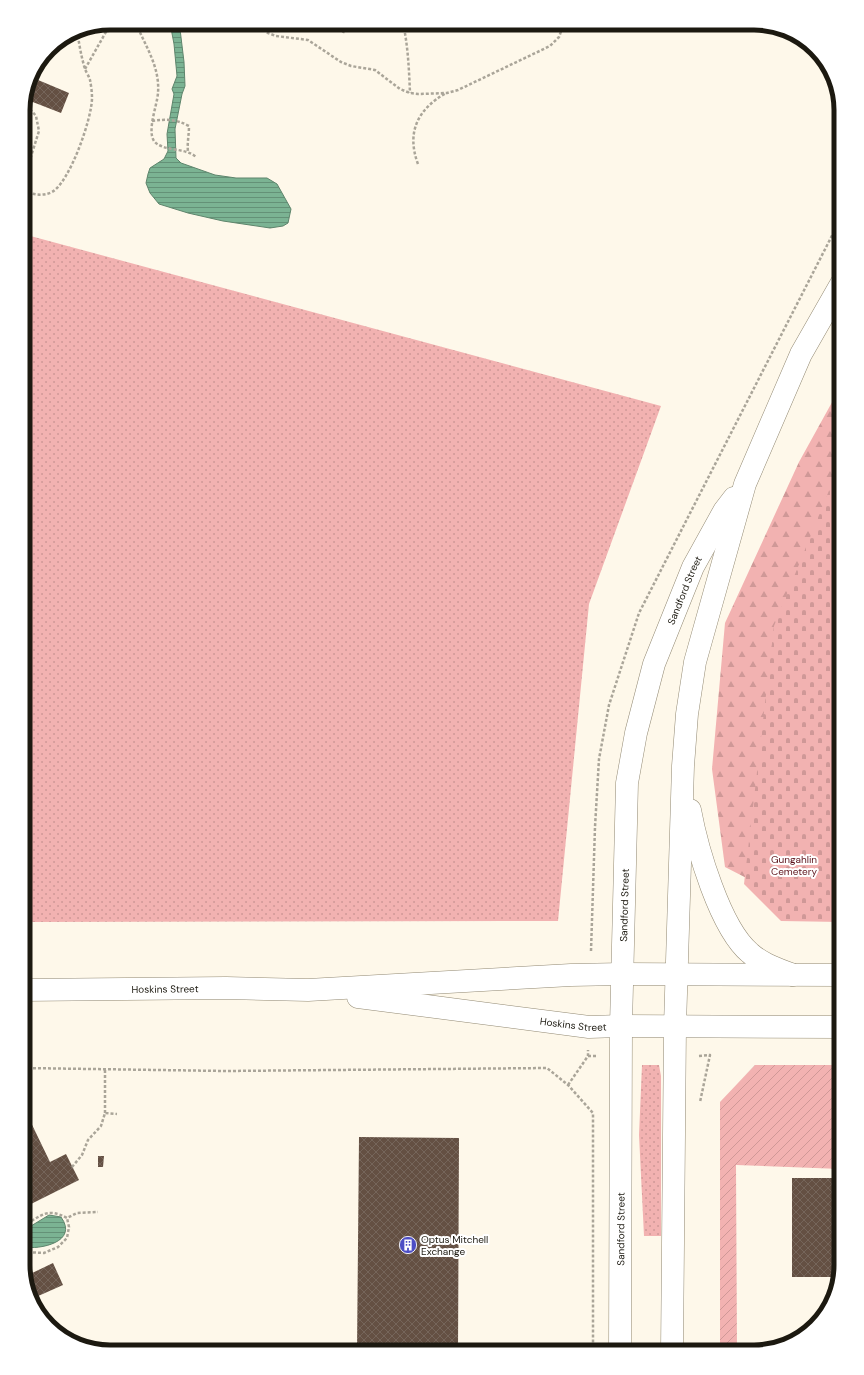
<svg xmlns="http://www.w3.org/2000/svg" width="864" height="1375" viewBox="0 0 864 1375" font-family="'DM Sans',sans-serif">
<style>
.grass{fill:url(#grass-dots)}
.forest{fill:url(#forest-firs)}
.cemetery{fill:url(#cemetery-stones)}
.garden{fill:url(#garden-furrows)}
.water{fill:url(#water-rules);stroke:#5e856c}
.building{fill:url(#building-cross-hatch)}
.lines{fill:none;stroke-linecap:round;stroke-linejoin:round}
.minor-casing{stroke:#928973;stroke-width:23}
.tertiary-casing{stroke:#928973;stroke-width:23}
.secondary-casing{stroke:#928973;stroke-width:23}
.path{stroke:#aaa599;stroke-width:2.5;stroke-dasharray:3 2;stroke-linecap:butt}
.minor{stroke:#fff;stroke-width:22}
.tertiary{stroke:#fff;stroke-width:22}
.secondary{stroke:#fff;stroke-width:22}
.labels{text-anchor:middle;stroke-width:4;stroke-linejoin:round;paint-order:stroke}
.street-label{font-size:10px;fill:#1c1910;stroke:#fff}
.park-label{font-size:10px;fill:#5d131b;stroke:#fff}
.poi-label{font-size:10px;fill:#1c1910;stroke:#fff;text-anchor:start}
.rim{fill:none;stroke:#1c1910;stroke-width:5}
</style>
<defs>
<pattern id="grass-dots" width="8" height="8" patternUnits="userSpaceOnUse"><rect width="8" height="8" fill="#f2b2b1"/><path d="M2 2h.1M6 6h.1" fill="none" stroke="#cf9897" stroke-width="1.8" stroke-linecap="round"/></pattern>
<pattern id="forest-firs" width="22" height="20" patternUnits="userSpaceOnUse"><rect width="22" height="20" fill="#f2b2b1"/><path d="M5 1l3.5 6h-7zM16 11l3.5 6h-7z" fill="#cf9897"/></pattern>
<pattern id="cemetery-stones" width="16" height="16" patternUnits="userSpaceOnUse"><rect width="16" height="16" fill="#f2b2b1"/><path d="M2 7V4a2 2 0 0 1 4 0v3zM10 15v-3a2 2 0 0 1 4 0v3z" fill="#cf9897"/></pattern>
<pattern id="garden-furrows" width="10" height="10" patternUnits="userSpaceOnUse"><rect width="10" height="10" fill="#f2b2b1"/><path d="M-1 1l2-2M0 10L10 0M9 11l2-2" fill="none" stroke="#cf9897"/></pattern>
<pattern id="water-rules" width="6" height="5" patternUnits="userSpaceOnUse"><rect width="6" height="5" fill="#7bb393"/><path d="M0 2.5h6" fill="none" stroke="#649177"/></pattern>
<pattern id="building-cross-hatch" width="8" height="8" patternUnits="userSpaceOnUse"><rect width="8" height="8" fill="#645043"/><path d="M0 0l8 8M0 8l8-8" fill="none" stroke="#75655a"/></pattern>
</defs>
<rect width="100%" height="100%" fill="#fef8ea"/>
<!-- grass -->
<path class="grass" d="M23,234l638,172 -72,198 -31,317 -535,1z
M642,1065h17l2,11v160h-17l-5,-101z"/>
<!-- forest -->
<path class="forest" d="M841,386v221l-8,12 -26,290 -82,-42 -13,-98 13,-146 74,-161z"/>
<!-- cemetery -->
<path class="cemetery" d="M841,461v461l-60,-1 -37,-37 30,-258z"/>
<!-- garden -->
<path class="garden" d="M755,1065h86v104l-105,-4 1,187h-17v-250z"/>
<!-- water -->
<path class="water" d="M170,23h12l-2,6 4,33 1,24 -3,8 -7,35 1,29 5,5 34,12 21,3h31l10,6 14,25 -3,14 -5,3 -13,2 -47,-7 -35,-8 -29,-9 -9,-11 -4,-10 2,-9 2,-6 14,-9 4,-8 -1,-17 7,-40 -2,-5 5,-13 -3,-32z
M49,1215l12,2c18,25 -21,33 -38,30v-13l8,-8z"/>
<!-- building -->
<path class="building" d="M31,77l38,16 -8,20 -36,-14z
M23,124h4l-3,13h-1z
M23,1106l27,56 16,-8 13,26 -56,28z
M359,1137l100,1 -1,214h-101z
M98,1156h6l-1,11h-5z
M792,1178h49v87l-3,12h-46z
M53,1263l10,22 -27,12 -10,-21z"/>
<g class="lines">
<defs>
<g id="minor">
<path id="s1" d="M23,990l203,-2 82,2 263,-15 51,-1"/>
<path id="s2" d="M358,997l231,30 32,-1"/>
</g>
<path id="tertiary" d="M622,974l219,1
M621,1026l220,1"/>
<g id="secondary">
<path d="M690,810c7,38 30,118 60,143 12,11 28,16 43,22"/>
<path id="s3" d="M620,1352l1,-326 6,-243 9,-50 18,-69 39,-97 31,-56 10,-13"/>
<path d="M672,1352l3,-326 8,-260 4,-52 8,-52 50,-178 56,-130 40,-70"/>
</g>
</defs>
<!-- minor casing -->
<use href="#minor" class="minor-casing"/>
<!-- tertiary casing -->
<use href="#tertiary" class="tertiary-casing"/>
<!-- secondary casing -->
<use href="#secondary" class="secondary-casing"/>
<!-- path -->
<path class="path" d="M136,23c9,23 24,43 22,70 -1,13 -11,37 -4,48 9,11 31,6 42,16
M255,23l13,10 8,3 32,4 33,22 10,4 24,4 25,19 10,4 8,1 29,-1 11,-3 92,-44 9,-9 5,-14
M403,23c5,23 6,46 7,70
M343,33l4,-10
M85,69l26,-46
M152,121c14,-2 24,-2 37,5 0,9 -2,17 -1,26
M418,164c-12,-32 0,-55 28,-71
M23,182l16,-51 -3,-15 -5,-6 -8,-4
M23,191c10,3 19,6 29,1 18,-10 40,-74 40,-94 0,-6 -1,-13 -2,-18 -1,-4 -4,-8 -5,-11 -4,-13 -6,-26 -8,-39
M591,951l4,-124 4,-68 10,-54 30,-92 202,-395
M588,1056h10
M699,1056l11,-1 -10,47
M23,1068l203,3 321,-3 21,17 25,28v239
M568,1085l20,-29v-6
M105,1113v-44
M72,1167l10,-12 6,-15 13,-14 4,-13 12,1
M23,1226c18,-10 24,-19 44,-8l10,-5 21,-1
M23,1252l21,1 14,-6 9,-9 2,-11 -2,-9"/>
<!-- minor -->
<use href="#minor" class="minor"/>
<!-- tertiary -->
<use href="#tertiary" class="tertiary"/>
<!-- secondary -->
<use href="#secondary" class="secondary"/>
</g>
<!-- icons -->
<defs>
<symbol id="building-disc" viewBox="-11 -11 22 22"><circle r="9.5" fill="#4d4ec5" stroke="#fff"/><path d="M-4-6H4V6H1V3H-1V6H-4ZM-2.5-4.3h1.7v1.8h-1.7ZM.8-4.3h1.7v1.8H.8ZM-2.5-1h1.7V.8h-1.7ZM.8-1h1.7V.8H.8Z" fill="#fff"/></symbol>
</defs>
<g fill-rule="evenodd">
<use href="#building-disc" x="398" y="1235" width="20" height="20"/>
</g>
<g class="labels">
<!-- street labels -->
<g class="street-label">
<text dy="4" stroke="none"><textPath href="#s3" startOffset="771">Sandford Street</textPath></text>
<text dy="4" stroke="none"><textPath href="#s3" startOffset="447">Sandford Street</textPath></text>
<text dy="4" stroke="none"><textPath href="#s1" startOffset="142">Hoskins Street</textPath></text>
<text dy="4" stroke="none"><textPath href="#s2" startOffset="217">Hoskins Street</textPath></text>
<text dy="4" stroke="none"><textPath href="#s3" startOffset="123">Sandford Street</textPath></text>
</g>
<!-- park labels -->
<g class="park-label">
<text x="794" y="863">Gungahlin<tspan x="794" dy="12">Cemetery</tspan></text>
</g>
<!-- poi labels -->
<g class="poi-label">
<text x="421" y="1243">Optus Mitchell<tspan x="421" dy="12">Exchange</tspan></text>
</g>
</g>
<!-- crop -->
<path d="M0 0H864V1375H0ZM110 30H754A80 80 0 0 1 834 110V1265A80 80 0 0 1 754 1345H110A80 80 0 0 1 30 1265V110A80 80 0 0 1 110 30Z" fill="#fff" fill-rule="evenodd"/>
<path class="rim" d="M110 30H754A80 80 0 0 1 834 110V1265A80 80 0 0 1 754 1345H110A80 80 0 0 1 30 1265V110A80 80 0 0 1 110 30Z"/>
</svg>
